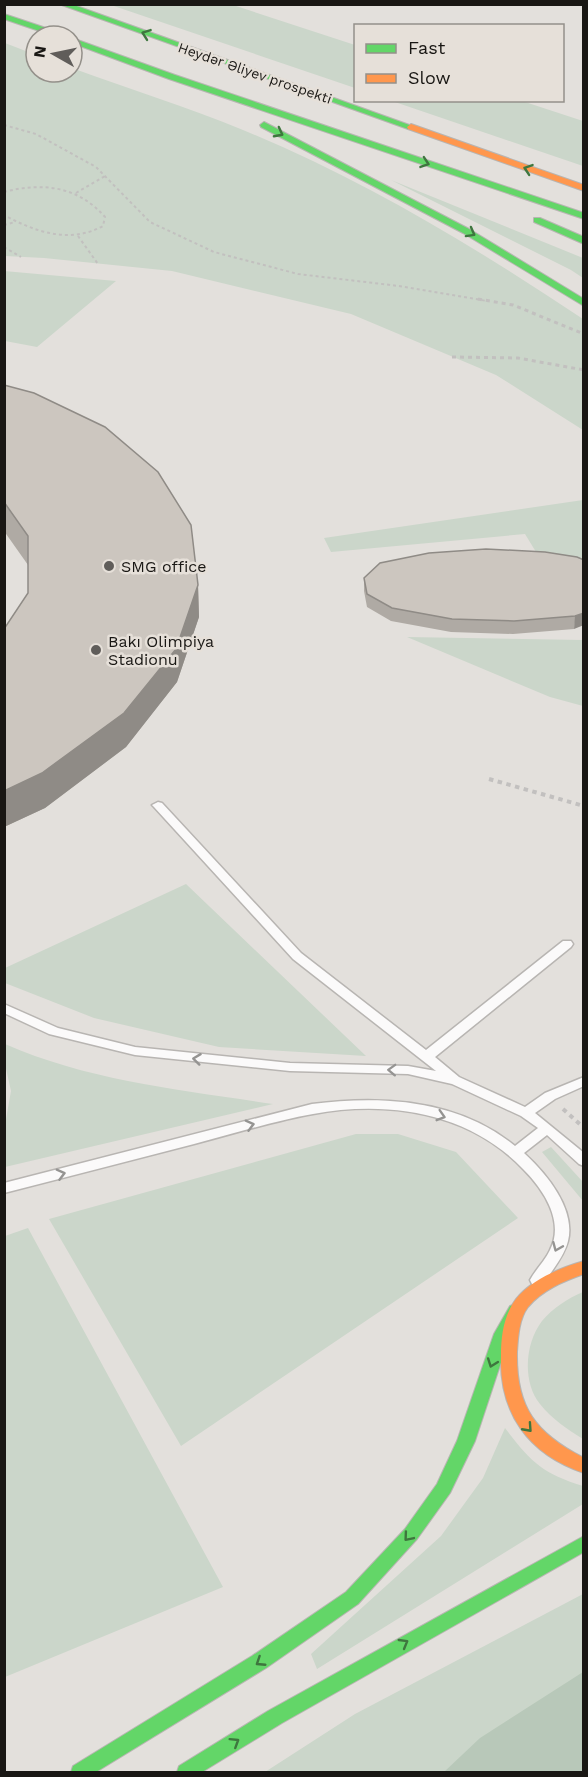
<svg xmlns="http://www.w3.org/2000/svg" width="588" height="1777" viewBox="0 0 588 1777" font-family="'Work Sans',sans-serif">
<style>
.green{fill:#cbd6ca}
.forest{fill:#b8c8b9}
.lines{fill:none;stroke-linecap:round;stroke-linejoin:round}
.lane-casing{stroke:#b8b5b2;stroke-width:3}
.fast-casing{stroke:#b8b5b2;stroke-width:2}
.slow-casing{stroke:#b8b5b2;stroke-width:2}
.path-far2{stroke:#c2c0bf;stroke-width:2;stroke-dasharray:3 3;stroke-linecap:butt}
.path-far1{stroke:#c2c0bf;stroke-width:3;stroke-dasharray:4 4;stroke-linecap:butt}
.path{stroke:#c2c0bf;stroke-width:4;stroke-dasharray:4.5 4.5;stroke-linecap:butt}
.lane{fill:#fbfafa;fill-rule:evenodd}
.fast{fill:#63d668;fill-rule:evenodd}
.slow{fill:#ff974d;fill-rule:evenodd}
.wall{fill:#afaaa4}
.shaded-wall{fill:#8f8b86}
.building{fill:#ccc6bf;stroke:#8f8b86;stroke-width:1.5}
.oneway{stroke:#3e763e}
.oneway2{stroke:#959492}
.poi-dot{fill:#605d5a;stroke:#e6e0d9;stroke-width:2}
.labels{text-anchor:middle;stroke-width:5;stroke-linejoin:round;paint-order:stroke}
.far-street-label{font-size:14px;fill:#191714;stroke:#e6e0d9}
.poi-label{font-size:16px;fill:#191714;stroke:#e6e0d9;text-anchor:start}
</style>
<rect width="100%" height="100%" fill="#e3e0dc"/>
<!-- green -->
<path class="green" d="M111,5h122l122,40v43z
M5,43l31,12v17h36v-4c57,21 115,39 171,62 120,49 232,117 340,189v111l-87,-55 -145,-61 -179,-43 -128,-13 -39,-2z
M392,101h130l61,20v45z
M391,180l192,78v20l-12,-8z
M4,271l112,10 -79,66 -32,-6z
M583,500v73l-39,-8 -19,-31 -194,18 -7,-14z
M407,637l176,3v66l-33,-9z
M186,884l180,172 -147,-9 -125,-29 -89,-35v-15z
M5,1044c84,37 177,46 268,60l-268,63v-42l6,-34 -6,-27z
M356,1134h42l58,18 62,66 -337,228 -132,-227z
M551,1147l32,35v19l-41,-49z
M28,1228l195,359 -218,90v-441z
M583,1292v147c-16,-10 -31,-20 -43,-35 -18,-22 -15,-61 2,-83 11,-13 26,-23 41,-29z
M505,1428c26,34 37,45 78,58v18l-266,165 -6,-15 130,-118 42,-58z
M583,1594v178h-318l90,-58z"/>
<!-- forest -->
<path class="forest" d="M583,1672v100h-139l36,-34z"/>
<g class="lines">
<defs>
<path id="lane" d="M158,802l4,1 139,150 125,97 137,-109h8l2,3 -2,3 -136,110 24,20 66,30 20,-14 39,-16v9l-29,13 -20,14 49,40v13l-5,-2 -32,-29 -23,18c22,20 52,56 44,88 -3,12 -11,23 -18,33 -6,7 -8,13 -18,10l-2,-4c6,-11 15,-19 20,-30 15,-29 -7,-61 -27,-81 -54,-57 -136,-69 -210,-55 -40,7 -80,20 -119,30 -63,16 -126,33 -190,49v-10l308,-79c69,-9 146,-5 203,42l23,-18 -17,-12 -69,-32 -44,-10 -118,-3 -155,-16 -86,-21 -45,-21v-9l54,24 77,19 155,16 118,3 28,5 -143,-112 -139,-152 -2,-2z"/>
<path id="fast" d="M59,4h12l344,123 -7,2z
M4,14l60,20 1,2h-11l-50,-17z
M72,38l103,37 409,138v6l-415,-140 -97,-36z
M264,122l205,107 115,70v7l-121,-73 -202,-106 -1,-2z
M534,218h6l44,19v7l-50,-22z
M516,1304l6,2 2,4 -14,25 -35,106 -25,52 -33,46 -59,65 -92,64 -170,104h-25l2,-6 179,-110 94,-64 59,-63 32,-45 20,-43 37,-107 16,-28z
M584,1536v16l-302,171 -80,49h-25l2,-6 89,-55z"/>
<path id="slow" d="M411,124l173,61v6l-176,-62 -1,-2z
M584,1261v13c-20,7 -42,16 -56,33 -9,12 -10,30 -11,45 -1,55 18,81 67,106v15c-56,-19 -85,-60 -83,-118 0,-20 3,-40 15,-56 16,-20 44,-31 68,-38z"/>
</defs>
<!-- lane casing -->
<use href="#lane" class="lane-casing"/>
<!-- fast casing -->
<use href="#fast" class="fast-casing"/>
<!-- slow casing -->
<use href="#slow" class="slow-casing"/>
<!-- path-far2 -->
<path class="path-far2" d="M4,125l32,9 60,33 54,55 64,30 84,22 101,12 88,15
M4,192c38,-10 74,-6 101,25l-2,9c-33,18 -68,6 -99,-11
M76,193l29,-17
M4,225l11,-3
M78,236l20,28
M4,247l17,10"/>
<!-- path-far1 -->
<path class="path-far1" d="M478,299l35,6 71,29
M452,357l66,1 66,12"/>
<!-- path -->
<path class="path" d="M489,779l95,27
M563,1109l21,19"/>
<!-- lane -->
<use href="#lane" class="lane"/>
<!-- fast -->
<use href="#fast" class="fast"/>
<!-- slow -->
<use href="#slow" class="slow"/>
</g>
<!-- wall -->
<path class="wall" d="M4,385l194,200 1,32 -22,65 -51,65 -81,61 -41,19v-198l24,-36v-28l-24,-34z
M584,560l-10,69 -61,5 -62,-2 -60,-11 -24,-14 -3,-16v-13z"/>
<!-- shaded-wall -->
<path class="shaded-wall" d="M198,585l1,32 -22,65 -51,65 -81,61 -41,19v-36z
M584,613v12l-10,4 1,-13z"/>
<!-- building -->
<path class="building" d="M4,385l30,8 71,34 53,45 33,53 7,60 -22,64 -52,64 -82,60 -38,18v-162l24,-36v-57l-24,-34z
M486,549l59,3 32,5 7,3v53l-9,3 -61,5 -62,-2 -60,-11 -25,-14 -3,-16 16,-15 49,-10z"/>
<!-- one-way arrows -->
<defs><path id="oneway-chevron" d="M-2-3.5L2.5 0L-2 3.5" fill="none" stroke-width="1.6" stroke-linecap="round" stroke-linejoin="round" transform="scale(1.5)"/></defs>
<g class="oneway">
<use href="#oneway-chevron" transform="translate(146 34) rotate(-160)"/>
<use href="#oneway-chevron" transform="translate(279 133) rotate(28)"/>
<use href="#oneway-chevron" transform="translate(425 163) rotate(19)"/>
<use href="#oneway-chevron" transform="translate(528 169) rotate(-161)"/>
<use href="#oneway-chevron" transform="translate(471 233) rotate(29)"/>
<use href="#oneway-chevron" transform="translate(492 1363) rotate(110)"/>
<use href="#oneway-chevron" transform="translate(528 1428) rotate(48)"/>
<use href="#oneway-chevron" transform="translate(408 1537) rotate(130)"/>
<use href="#oneway-chevron" transform="translate(404 1643) rotate(-30)"/>
<use href="#oneway-chevron" transform="translate(260 1662) rotate(147)"/>
<use href="#oneway-chevron" transform="translate(235 1742) rotate(-32)"/>
</g>
<g class="oneway2">
<use href="#oneway-chevron" transform="translate(197 1059) rotate(-173)"/>
<use href="#oneway-chevron" transform="translate(392 1070) rotate(-178)"/>
<use href="#oneway-chevron" transform="translate(441 1116) rotate(17)"/>
<use href="#oneway-chevron" transform="translate(250 1125) rotate(-15)"/>
<use href="#oneway-chevron" transform="translate(61 1174) rotate(-15)"/>
<use href="#oneway-chevron" transform="translate(557 1247) rotate(113)"/>
</g>
<!-- markers -->
<g class="poi-dot">
<circle cx="109" cy="566" r="6"/>
<circle cx="96" cy="650" r="6"/>
</g>
<g class="labels">
<!-- far-street labels -->
<g class="far-street-label">
<text transform="translate(255 73) rotate(19)" y="5">Heydər Əliyev prospekti</text>
</g>
<!-- poi labels -->
<g class="poi-label">
<text x="121" y="572">SMG office</text>
<text x="108" y="647">Bakı Olimpiya<tspan x="108" dy="18">Stadionu</tspan></text>
</g>
</g>
<!-- border -->
<rect width="588" height="1777" fill="none" stroke="#191714" stroke-width="12"/>
<!-- legend -->
<rect x="354" y="24" width="210" height="78" fill="#e6e0d9" stroke="#94908a" stroke-width="1.5"/>
<rect x="366" y="44" width="30" height="9" fill="#63d668" stroke="#94908a" stroke-width="1.5"/>
<text x="408" y="54" font-size="18" fill="#191714">Fast</text>
<rect x="366" y="74" width="30" height="9" fill="#ff974d" stroke="#94908a" stroke-width="1.5"/>
<text x="408" y="84" font-size="18" fill="#191714">Slow</text>
<!-- north arrow -->
<g transform="translate(54 54) rotate(279)"><circle r="28" fill="#e6e0d9" stroke="#94908a" stroke-width="1.5"/>
<path d="M0-4.5L10 22L0 15L-10 22Z" fill="#605d5a"/>
<text y="-9" font-size="16" font-weight="bold" text-anchor="middle" fill="#191714">N</text>
</g>
</svg>
